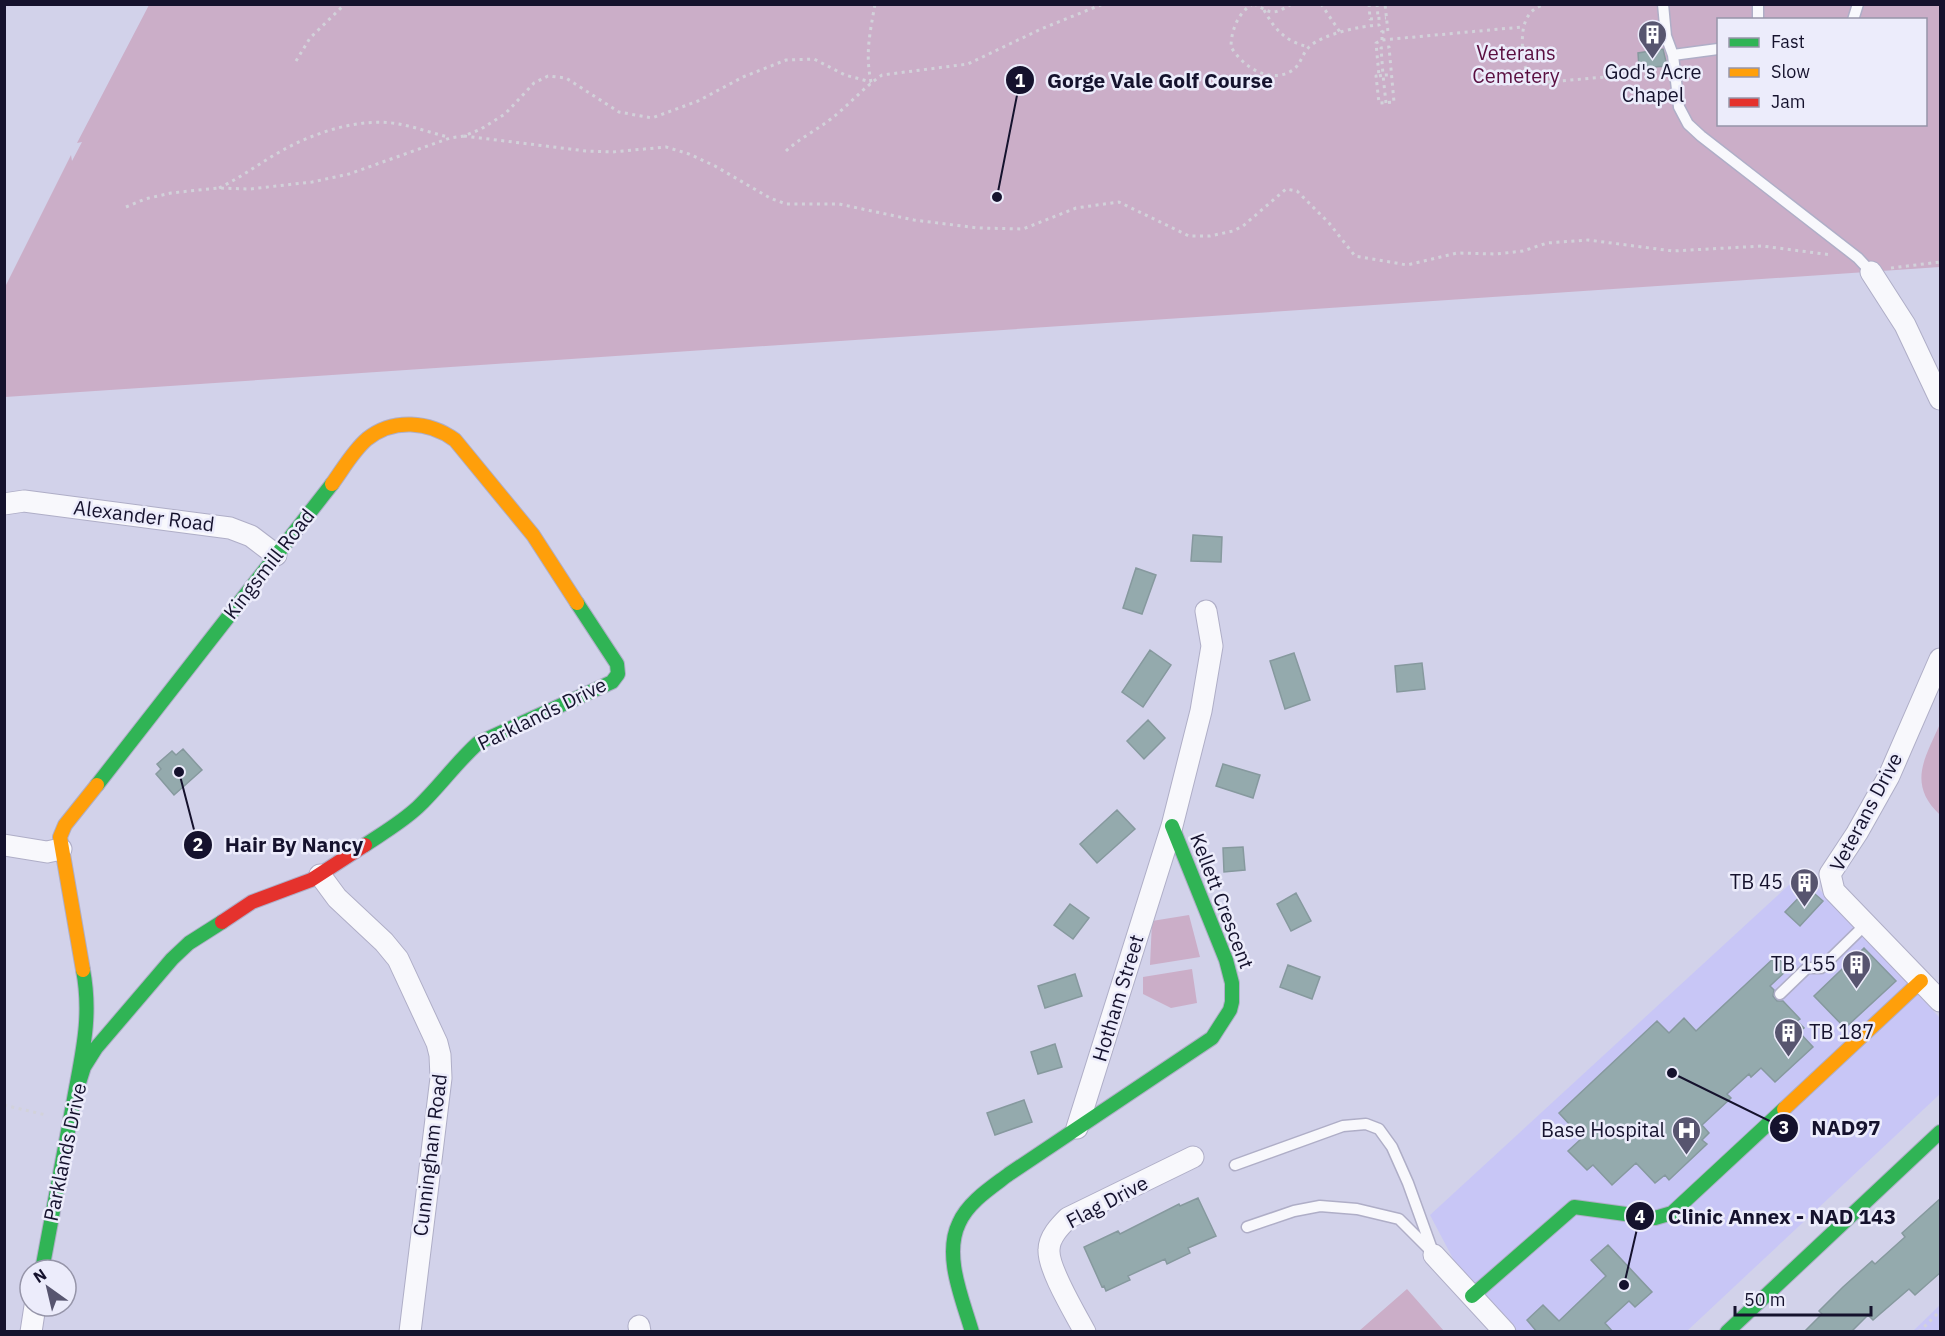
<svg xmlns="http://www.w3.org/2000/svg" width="1945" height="1336" viewBox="0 0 1945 1336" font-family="'IBM Plex Sans',sans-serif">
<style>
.built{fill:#c8c6f6}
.green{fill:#cbaec8;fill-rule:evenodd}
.building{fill:#94aaad;stroke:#86999e;stroke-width:1.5}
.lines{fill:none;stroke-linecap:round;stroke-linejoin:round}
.lane-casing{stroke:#afaec7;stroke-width:13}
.street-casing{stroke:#afaec7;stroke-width:23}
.fast-casing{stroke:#afaec7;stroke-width:16}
.slow-casing{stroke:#afaec7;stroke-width:16}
.jam-casing{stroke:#afaec7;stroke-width:16}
.path{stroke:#d2d2da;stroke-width:3;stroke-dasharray:3 4.5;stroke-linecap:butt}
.lane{stroke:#f8f8fc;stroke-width:10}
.street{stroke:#f8f8fc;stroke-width:21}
.fast{stroke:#30b455;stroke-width:14}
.slow{stroke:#ff9f0a;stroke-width:14}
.jam{stroke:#e5322d;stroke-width:14}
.labels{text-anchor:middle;stroke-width:5;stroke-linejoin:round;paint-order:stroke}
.park-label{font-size:20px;fill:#5a0e40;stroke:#ececfb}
.poi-label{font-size:20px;fill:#15122d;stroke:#ececfb;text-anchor:end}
.street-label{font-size:20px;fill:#15122d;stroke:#ececfb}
.leader{fill:none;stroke:#15122d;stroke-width:2}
.callout-dot{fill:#15122d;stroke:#ececfb;stroke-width:2}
.mark-label{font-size:18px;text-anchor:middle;font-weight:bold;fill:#fff}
.callout-label{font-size:21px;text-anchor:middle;font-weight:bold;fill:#15122d;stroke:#ececfb;stroke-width:5;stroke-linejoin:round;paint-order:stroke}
</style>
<rect width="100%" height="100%" fill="#d2d2ea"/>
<!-- built -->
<path class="built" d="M1803,872l137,146v76l-253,237h-171l-57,-61 -29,-55z
M1940,1305v26h-27z"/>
<!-- green -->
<path class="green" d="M149,5h1791v262l-1935,130 -1,-108 67,-134 1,6 10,-19 -5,1zM1718,20h208v104h-208z
M1940,724v91c-33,-31 -15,-57 0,-91z
M1189,915l11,42 -50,8 2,-44z
M1192,969l5,34 -26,5 -28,-14v-17z
M1407,1289l37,42h-85z"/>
<!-- building -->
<path class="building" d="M1663,49l4,17 -28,2 -1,-15z
M1193,535l29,2 -1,25 -30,-1z
M1136,568l20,7 -14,39 -19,-6z
M1150,650l21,15 -28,42 -21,-15z
M1294,653l16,47 -25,9 -15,-48z
M1422,663l3,26 -28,3 -2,-26z
M1148,720l17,18 -21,21 -17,-18z
M183,749l19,21 -28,25 -18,-21 5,-5 -4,-5 15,-13 4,4z
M1223,764l37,11 -7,23 -37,-12z
M1117,810l18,19 -38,34 -17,-19z
M1243,847l2,23 -21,2 -1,-24z
M1808,888l15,13 -23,25 -15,-14z
M1296,893l15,28 -20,10 -14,-27z
M1070,904l19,14 -16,21 -19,-14z
M1864,948l32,33 -51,47 -31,-32z
M1776,956l12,13 -18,17 4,4 -1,6 4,5h6l17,18 -3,2 7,7 -5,4 14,15 -38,35 -14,-14 -10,9 -2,-3 -22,20 4,4 -29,27 7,8 -7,7 5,4 -38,36 -4,-5 -10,8 -19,-20 -24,22 -19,-20 -6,5 -19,-19 14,-13 -23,-25 98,-92 12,12 15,-15 12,13z
M1288,965l32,12 -8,22 -32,-12z
M1075,974l7,22 -37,12 -7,-22z
M1055,1044l7,23 -24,7 -7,-22z
M1024,1100l8,22 -37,13 -8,-22z
M1198,1198l18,38 -28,12 2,5 -23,11 -2,-5 -37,17 2,4 -24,11 -2,-5 -2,1 -18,-40 34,-16 2,3 59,-30 1,2z
M1941,1198v74l-26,23 -6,-6 -36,31 -5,-5 -17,17h-47l18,-18 -3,-3 24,-24 29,-26 3,3 30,-27 -3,-4z
M1608,1245l44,47 -17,15 -6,-6 -24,22 8,9h-76l-10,-12 16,-15 16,16 47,-45 -15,-16z"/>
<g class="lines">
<defs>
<path id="lane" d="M1663,4l3,32 7,19 6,52 9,17 13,12 157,122 13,14
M1758,20v-16
M1853,20l5,-16
M1673,55l45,-6
M1780,994l27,-26h14l45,-44
M1235,1165l108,-39 23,-2 13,5 13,18 16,36 26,72
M1247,1227l47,-16 26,-5 37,3 42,10 33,33"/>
<path id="street" d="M1871,272l34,53 35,74
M4,504l20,-3 206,27 21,8 25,19
M1940,659l-51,117 -32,57 -27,41 4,17 106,110
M4,845l43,7 14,-3
M320,875l17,23 47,44 14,17 39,84 3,12 1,23 -31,254
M1077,1128l95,-302 29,-115 11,-65 -6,-35
M1434,1255l71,77
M639,1326l1,6
M31,1332l4,-26
M1085,1332c-10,-19 -37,-63 -36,-82 0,-13 11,-24 19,-32l125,-61"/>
<path id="fast" d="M97,785l235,-301
M365,845c18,-12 37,-23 53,-38 21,-20 38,-44 60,-64l134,-61 6,-8 -1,-10 -40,-61
M74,1099c8,-45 18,-82 9,-129
M42,1270l32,-171 10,-32 12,-19 76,-89 17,-16 33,-21
M1472,1296l102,-89 81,11 17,-5 112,-104
M972,1332c-9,-32 -29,-76 -13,-109 9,-21 33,-36 50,-49l203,-136 18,-28 2,-8v-19l-6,-23 -54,-134
M1727,1332l213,-200"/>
<path id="slow" d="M332,484c11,-15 21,-33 35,-45 26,-21 62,-18 88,1l78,95 44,68
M83,970l-23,-133 5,-12 32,-40
M1784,1109l137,-128"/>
<path id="jam" d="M222,922l30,-20 59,-22 54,-35"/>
</defs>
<!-- lane casing -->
<use href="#lane" class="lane-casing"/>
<!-- street casing -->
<use href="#street" class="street-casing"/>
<!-- fast casing -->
<use href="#fast" class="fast-casing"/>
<!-- slow casing -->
<use href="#slow" class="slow-casing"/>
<!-- jam casing -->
<use href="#jam" class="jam-casing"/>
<!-- path -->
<path class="path" d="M1253,4c-15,8 -22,27 -22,43 12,20 39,38 62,23 8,-6 9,-16 16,-23 14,-13 51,-21 70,-22l3,7
M1254,4c19,10 18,11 38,0
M1321,4l19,28
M1369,4l1,15 16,-1
M1377,4l1,14
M1548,4c-26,4 -27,29 -25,49 1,10 2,20 11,25 4,3 9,3 14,4l114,-10
M1264,10c11,20 22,32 45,37
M1382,40v-8h6l-3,-28
M296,61l14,-23 35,-34
M1379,76l4,-1 -2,-27 8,-1 5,55 -15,1 -3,-27h3l-3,-33 6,-3 140,-13
M871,82c-6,-29 -1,-49 4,-78
M1386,103l-3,-28h9
M464,136l122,15 26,1 54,-5 23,7 26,12 55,32 16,6h53l75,16 64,8 45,1 53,-21 43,-6 70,34h21l23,-5 10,-5 43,-37 11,2 32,32 26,33 52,9 50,-12 39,1 27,-3 24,-8 41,-3 85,11 89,-5 70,9
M786,151c14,-13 31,-21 46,-33 17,-13 32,-31 50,-43l86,-11 73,-35 62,-25
M219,188c23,-11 42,-26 64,-38 33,-18 78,-33 116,-26 16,3 33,9 49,13
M126,207l19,-8 26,-6 47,-5 32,1 62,-7 37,-8 101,-36 14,-2 17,-7 24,-15 29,-31 14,-7 18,2 53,34 33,6 46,-17 45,-24 43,-17 28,-1 31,16 26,7
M1891,268l49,-6
M4,1105l42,10
M1919,1332l21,-21"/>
<!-- lane -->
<use href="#lane" class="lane"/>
<!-- street -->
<use href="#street" class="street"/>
<!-- fast -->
<use href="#fast" class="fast"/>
<!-- slow -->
<use href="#slow" class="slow"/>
<!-- jam -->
<use href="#jam" class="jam"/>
</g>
<!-- icons -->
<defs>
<symbol id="building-pin" viewBox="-11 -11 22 30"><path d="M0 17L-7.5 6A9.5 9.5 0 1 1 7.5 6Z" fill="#57556f" stroke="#ececfb"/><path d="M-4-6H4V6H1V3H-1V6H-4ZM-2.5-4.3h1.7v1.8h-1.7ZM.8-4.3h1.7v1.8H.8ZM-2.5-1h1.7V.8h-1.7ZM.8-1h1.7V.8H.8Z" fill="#fff"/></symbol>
<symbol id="hospital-pin" viewBox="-11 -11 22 30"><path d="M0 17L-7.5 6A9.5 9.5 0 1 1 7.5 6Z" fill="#57556f" stroke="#ececfb"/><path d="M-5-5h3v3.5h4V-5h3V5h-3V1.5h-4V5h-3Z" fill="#fff"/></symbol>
</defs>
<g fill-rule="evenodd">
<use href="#building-pin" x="1636" y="18" width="33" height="45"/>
<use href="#building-pin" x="1788" y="866" width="33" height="45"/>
<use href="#building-pin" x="1840" y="948" width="33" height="45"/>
<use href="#building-pin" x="1772" y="1016" width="33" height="45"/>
<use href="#hospital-pin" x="1670" y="1114" width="33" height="45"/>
</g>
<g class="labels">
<!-- park labels -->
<g class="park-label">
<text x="1516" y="60">Veterans<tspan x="1516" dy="23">Cemetery</tspan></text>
</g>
<!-- poi labels -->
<g class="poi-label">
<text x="1653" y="79" text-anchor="middle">God's Acre<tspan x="1653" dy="23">Chapel</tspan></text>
<text x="1783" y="889">TB 45</text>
<text x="1836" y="971">TB 155</text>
<text x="1809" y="1039" text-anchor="start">TB 187</text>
<text x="1665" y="1137">Base Hospital</text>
</g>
<!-- street labels -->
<g class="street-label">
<text transform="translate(144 516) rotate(7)" y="7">Alexander Road</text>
<text transform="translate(269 564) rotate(-52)" y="7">Kingsmill Road</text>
<text transform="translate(542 714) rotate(-26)" y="7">Parklands Drive</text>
<text transform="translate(1866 812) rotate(-62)" y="7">Veterans Drive</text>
<text transform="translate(1222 901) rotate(69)" y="7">Kellett Crescent</text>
<text transform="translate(1118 998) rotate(-73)" y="7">Hotham Street</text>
<text transform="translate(65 1152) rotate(-78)" y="7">Parklands Drive</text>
<text transform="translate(430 1155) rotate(-83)" y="7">Cunningham Road</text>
<text transform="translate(1107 1202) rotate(-28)" y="7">Flag Drive</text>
</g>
</g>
<!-- callouts -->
<path class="leader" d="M997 197L1020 80M179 772L198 845M1672 1073L1784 1128M1624 1285L1640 1216"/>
<g class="callout-dot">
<circle cx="997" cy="197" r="6"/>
<circle cx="179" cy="772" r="6"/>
<circle cx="1672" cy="1073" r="6"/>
<circle cx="1624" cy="1285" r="6"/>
<circle cx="1020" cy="80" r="15"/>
<circle cx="198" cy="845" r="15"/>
<circle cx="1784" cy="1128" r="15"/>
<circle cx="1640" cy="1216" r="15"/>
</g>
<g class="mark-label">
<text x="1020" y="87">1</text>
<text x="198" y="851">2</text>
<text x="1784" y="1134">3</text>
<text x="1640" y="1223">4</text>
</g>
<g class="callout-label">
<text x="1160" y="88">Gorge Vale Golf Course</text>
<text x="294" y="852">Hair By Nancy</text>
<text x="1846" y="1135">NAD97</text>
<text x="1782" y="1224">Clinic Annex - NAD 143</text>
</g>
<!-- border -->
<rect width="1945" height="1336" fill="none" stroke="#15122d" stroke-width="12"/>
<!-- legend -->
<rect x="1717" y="18" width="210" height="108" fill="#ececfb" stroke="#9695a9" stroke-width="1.5"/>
<rect x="1729" y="38" width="30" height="9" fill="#30b455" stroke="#9695a9" stroke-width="1.5"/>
<text x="1771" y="48" font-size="18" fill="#15122d">Fast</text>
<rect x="1729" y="68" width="30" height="9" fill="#ff9f0a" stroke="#9695a9" stroke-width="1.5"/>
<text x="1771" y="78" font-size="18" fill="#15122d">Slow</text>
<rect x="1729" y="98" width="30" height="9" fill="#e5322d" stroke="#9695a9" stroke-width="1.5"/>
<text x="1771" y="108" font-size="18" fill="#15122d">Jam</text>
<!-- north arrow -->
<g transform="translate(48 1288) rotate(326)"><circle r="28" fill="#ececfb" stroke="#9695a9" stroke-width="1.5"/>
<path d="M0-4.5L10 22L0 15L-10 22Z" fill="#57556f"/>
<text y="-9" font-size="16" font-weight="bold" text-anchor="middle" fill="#15122d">N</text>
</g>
<!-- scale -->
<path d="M1735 1306v9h136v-9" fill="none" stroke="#15122d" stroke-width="3"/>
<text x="1744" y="1306" font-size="18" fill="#15122d" stroke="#ececfb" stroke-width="4.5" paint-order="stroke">50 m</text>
</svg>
